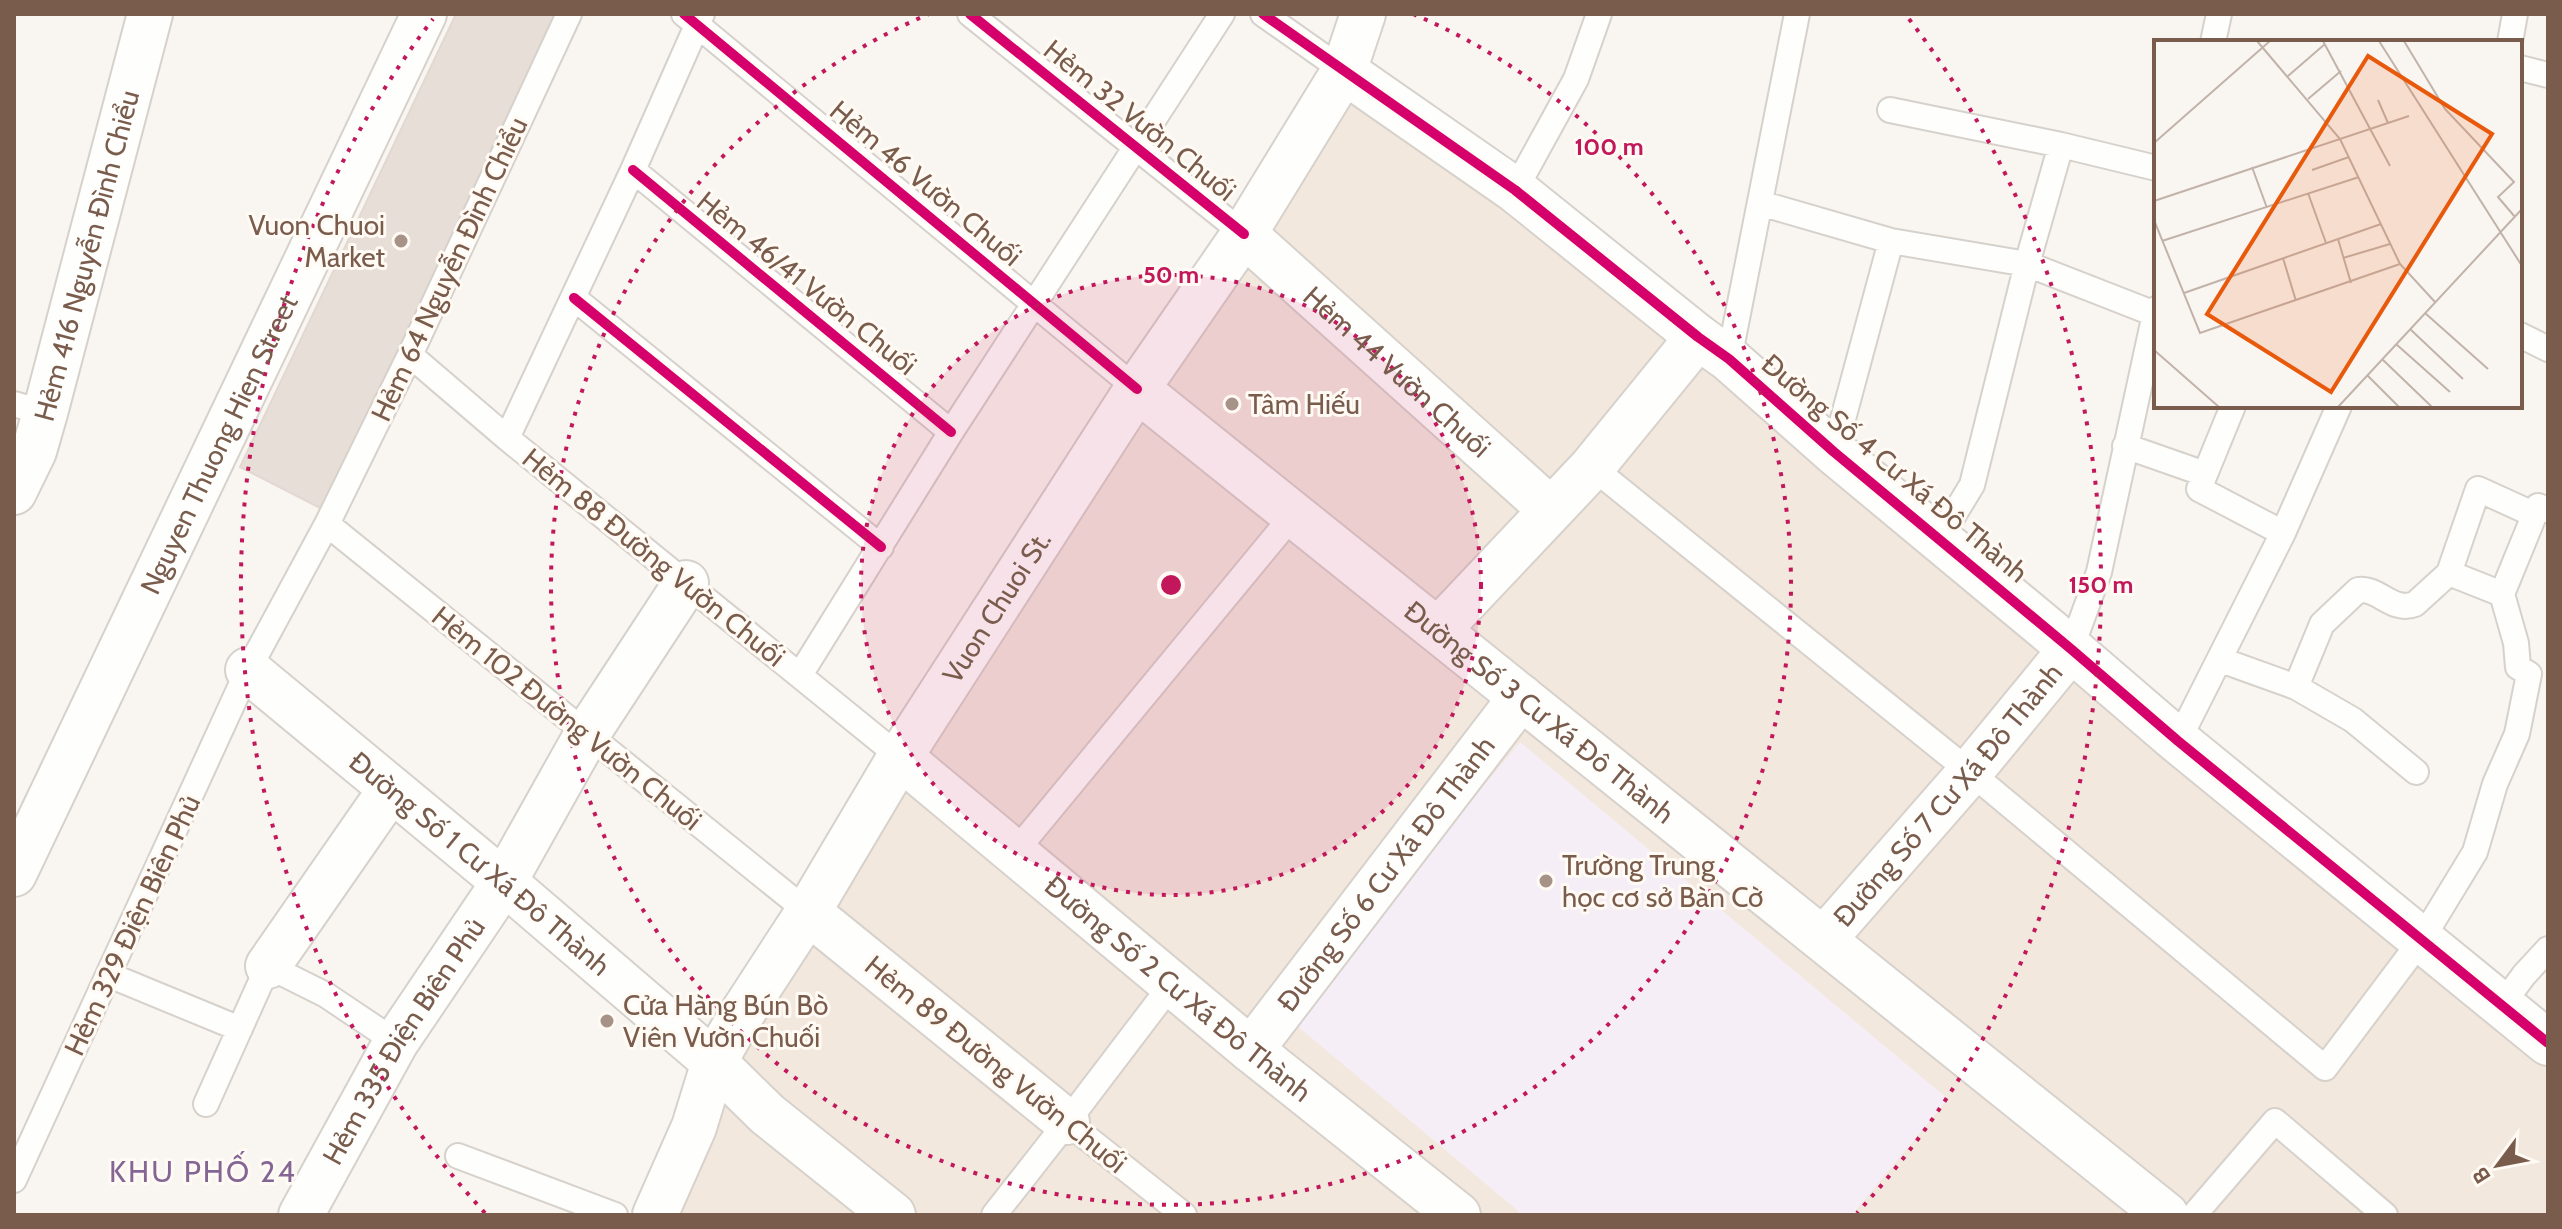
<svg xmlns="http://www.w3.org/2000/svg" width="2562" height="1229" viewBox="0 0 2562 1229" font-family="Cabin,sans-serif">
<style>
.residential{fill:#f2e8de}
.education{fill:#f6eef6}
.building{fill:#e6ded7;stroke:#e2d8d2;stroke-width:2}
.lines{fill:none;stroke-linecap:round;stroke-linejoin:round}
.service-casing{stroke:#d7d1cb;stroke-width:28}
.minor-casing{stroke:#d7d1cb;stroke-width:48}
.tertiary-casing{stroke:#d7d1cb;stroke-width:48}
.service{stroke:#fefefd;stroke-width:24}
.minor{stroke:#fefefd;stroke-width:44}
.tertiary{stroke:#fefefd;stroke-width:44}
.cycleway-casing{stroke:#fffaf3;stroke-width:15}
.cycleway{stroke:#d6006c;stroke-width:10}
.ring{fill:none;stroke:#c2185b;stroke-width:4;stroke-dasharray:4 8}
.poi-dot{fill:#a69286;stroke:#fffaf3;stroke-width:3}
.labels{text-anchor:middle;stroke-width:6;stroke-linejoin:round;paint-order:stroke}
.street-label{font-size:28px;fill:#7a5c4d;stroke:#fffaf3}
.poi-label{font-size:28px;fill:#7a5c4d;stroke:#fffaf3;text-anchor:start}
.neighbourhood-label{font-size:30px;letter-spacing:2px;fill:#846695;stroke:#fffaf3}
.inset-road{fill:none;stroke:#c2b3aa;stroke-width:2}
.view{fill:#e8590c;fill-opacity:0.15;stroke:#e8590c;stroke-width:4}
.inset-edge{fill:none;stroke:#7a5c4d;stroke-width:4}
.centre{fill:#c2185b;stroke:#fffaf3;stroke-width:4}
.ring-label{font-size:24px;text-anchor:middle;font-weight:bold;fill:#c2185b;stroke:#fffaf3;stroke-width:6;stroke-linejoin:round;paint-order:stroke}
</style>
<rect width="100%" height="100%" fill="#f9f5f0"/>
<!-- residential -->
<path class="residential" d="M1344,71l1204,976v168h-1882l48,-153z"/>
<!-- education -->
<path class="education" d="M1520,742l428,357 -96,116h-329l-233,-195z"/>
<!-- building -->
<path class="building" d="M456,14h107l-239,496 -84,-43z"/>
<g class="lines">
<defs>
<path id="service" d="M684,14l453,375
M970,14l274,220
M1263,14l81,57
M2213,42l6,-28
M2510,42l5,-28
M2520,68l28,7
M1890,110l171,35 95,23
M633,170l318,262
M1515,190l61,-111 23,-65
M1760,203l131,38 136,23 128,50
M574,298l307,249
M2520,335l28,14
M410,355l97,83 393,319
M1729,359l68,-345
M14,404l31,9
M2233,406l-34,83 84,44
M507,438l126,-268 69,-156
M2125,446l80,28
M1834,452l57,-211
M1592,467l378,305 355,296 97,-129 53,-87 20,-68 22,-50 12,-60 -11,-7 -2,-24 -14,-49 36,-88 10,4
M327,524l481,388
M1939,539l33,-54 55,-221 34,-119
M2449,573l29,-84 57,26
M2071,649l28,-77 57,-263
M2221,660l75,27 26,-63 36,-34c21,-3 34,23 57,14l34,-31 53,21
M800,675l151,-243 271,-418
M2296,687l57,33 63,52
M2178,741l105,-208 56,-127
M1015,852l279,-338
M109,975l131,54
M2502,1005l22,-30 24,-26
M206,1104l62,-138 58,29 70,47
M1067,1122l117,93
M458,1156l157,59
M14,1180l234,-510 79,-146 83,-169 159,-341
M994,1215l73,-93 105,-138
M2194,1215l81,-94 110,94"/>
<g id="minor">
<path d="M1344,71l171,119 183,147 31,22 105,93 237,197 107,92 370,302"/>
<path id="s1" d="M1244,234l306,275"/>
<path id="s2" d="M1137,389l1029,826"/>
<path id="s3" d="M14,492l20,-41 11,-38 105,-399"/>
<path d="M1438,630l154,-163 106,-130"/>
<path id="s4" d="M248,670l256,212 210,180 53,52 126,101"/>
<path id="s5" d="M900,757l351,293 207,165"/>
<path d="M808,912l259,210"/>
<path id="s6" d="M1824,939l146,-167 101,-123"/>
<path d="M268,966l123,-177"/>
<path id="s7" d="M1251,1050l270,-353"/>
<path id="s8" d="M301,1215l95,-173 108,-160 83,-148 99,-151"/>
<path id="s9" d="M655,1215l39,-88 20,-65 27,-47 67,-103 92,-155 237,-368 107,-155 100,-163 19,-57"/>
</g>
<g id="tertiary">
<path id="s10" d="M14,874l410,-860"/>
</g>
</defs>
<!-- service casing -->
<use href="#service" class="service-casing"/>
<!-- minor casing -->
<use href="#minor" class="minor-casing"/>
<!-- tertiary casing -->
<use href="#tertiary" class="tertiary-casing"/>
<!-- service -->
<use href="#service" class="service"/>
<!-- minor -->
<use href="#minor" class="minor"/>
<!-- tertiary -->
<use href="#tertiary" class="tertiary"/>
<defs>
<path id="cycleway" d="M684,14l453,375
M970,14l274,220
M1263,14l252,176 183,147 31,22 105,93 237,197 107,92 370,302
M633,170l318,262
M574,298l307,249"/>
</defs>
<!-- cycleway casing -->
<use href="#cycleway" class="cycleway-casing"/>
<!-- cycleway -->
<use href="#cycleway" class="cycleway"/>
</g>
<!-- distance rings -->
<circle cx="1171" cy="585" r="310" fill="#c2185b" fill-opacity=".12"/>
<g class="ring">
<circle cx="1171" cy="585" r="310"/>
<path d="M1413 14A620 620 0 1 1 929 14"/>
<path d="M485 1213A930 930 0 0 1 433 19M1909 19A930 930 0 0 1 1857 1213"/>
</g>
<!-- markers -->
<g class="poi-dot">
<circle cx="401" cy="241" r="8"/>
<circle cx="1232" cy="404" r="8"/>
<circle cx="1546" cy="881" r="8"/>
<circle cx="607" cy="1021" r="8"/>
</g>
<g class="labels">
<!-- street labels -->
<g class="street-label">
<text transform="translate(1140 120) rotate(39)" y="10">Hẻm 32 Vườn Chuối</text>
<text transform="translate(926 183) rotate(40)" y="10">Hẻm 46 Vườn Chuối</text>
<text dy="10" stroke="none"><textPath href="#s3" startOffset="248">Hẻm 416 Nguyễn Ðình Chiểu</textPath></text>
<text transform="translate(449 269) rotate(-65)" y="10">Hẻm 64 Nguyễn Ðình Chiểu</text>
<text transform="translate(807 283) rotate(39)" y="10">Hẻm 46/41 Vườn Chuối</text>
<text dy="10" stroke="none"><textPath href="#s1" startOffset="206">Hẻm 44 Vườn Chuối</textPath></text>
<text dy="10" stroke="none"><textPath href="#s10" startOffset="476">Nguyen Thuong Hien Street</textPath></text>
<text transform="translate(1895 468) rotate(40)" y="10">Ðường Số 4 Cư Xá Đô Thành</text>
<text transform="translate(654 557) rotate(39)" y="10">Hẻm 88 Đường Vườn Chuối</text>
<text dy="10" stroke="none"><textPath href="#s9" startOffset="700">Vuon Chuoi St.</textPath></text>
<text dy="10" stroke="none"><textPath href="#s2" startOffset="516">Ðường Số 3 Cư Xá Đô Thành</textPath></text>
<text transform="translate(567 718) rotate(39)" y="10">Hẻm 102 Đường Vườn Chuối</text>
<text dy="10" stroke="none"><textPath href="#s6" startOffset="190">Đường Số 7 Cư Xá Đô Thành</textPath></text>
<text dy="10" stroke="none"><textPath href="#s4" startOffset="302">Ðường Số 1 Cư Xá Đô Thành</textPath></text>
<text dy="10" stroke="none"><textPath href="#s7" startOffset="222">Đường Số 6 Cư Xá Đô Thành</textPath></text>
<text transform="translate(132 925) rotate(-65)" y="10">Hẻm 329 Ðiện Biên Phủ</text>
<text dy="10" stroke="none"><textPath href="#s5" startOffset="362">Ðường Số 2 Cư Xá Đô Thành</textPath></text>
<text dy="10" stroke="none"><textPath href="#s8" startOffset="202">Hẻm 335 Điện Biên Phủ</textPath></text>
<text transform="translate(996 1064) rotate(39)" y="10">Hẻm 89 Đường Vườn Chuối</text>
</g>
<!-- poi labels -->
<g class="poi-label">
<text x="385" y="235" text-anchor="end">Vuon Chuoi<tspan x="385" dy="32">Market</tspan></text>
<text x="1248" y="414">Tâm Hiếu</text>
<text x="1562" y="875">Trường Trung<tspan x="1562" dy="32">học cơ sở Bàn Cờ</tspan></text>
<text x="623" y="1015">Cửa Hàng Bún Bò<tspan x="623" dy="32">Viên Vườn Chuối</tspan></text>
</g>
<!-- neighbourhood labels -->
<g class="neighbourhood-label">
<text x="203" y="1182">KHU PHỐ 24</text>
</g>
</g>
<!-- overview -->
<g transform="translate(2154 40)">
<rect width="368" height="368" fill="#f9f5f0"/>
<path class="inset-road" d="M103,1l83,98 60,125 35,38M169,1l67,125M225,1l143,225M250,1l41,68 69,73 -16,15 17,20M134,36l37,-32M154,59l33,-28M224,60l10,23M0,103l116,-102M98,127l15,41M158,130l37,-13M154,153l18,50M0,161l255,-85M0,180l46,113 200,-69M184,199l13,44M8,201l197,-64M129,218l13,43M189,218l47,-14M30,253l197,-69M271,273l63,56M256,289l53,50M242,304l54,48M0,310l65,57M228,319l50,48M213,335l32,32M184,367l184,-198"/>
<path class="view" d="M214,16l124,78 -161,258 -124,-78z"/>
<rect width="368" height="368" class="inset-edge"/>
</g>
<circle cx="1171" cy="585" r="12" class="centre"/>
<g class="ring-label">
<text x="1609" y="155">100 m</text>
<text x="1171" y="283">50 m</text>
<text x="2101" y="593">150 m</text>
</g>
<!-- border -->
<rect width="2562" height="1229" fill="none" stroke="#7a5c4d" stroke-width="32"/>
<!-- north arrow -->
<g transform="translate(2498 1165) rotate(238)" stroke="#fffaf3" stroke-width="6" paint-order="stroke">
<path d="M0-6L14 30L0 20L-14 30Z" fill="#7a5c4d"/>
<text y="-12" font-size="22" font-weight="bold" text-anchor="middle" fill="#7a5c4d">B</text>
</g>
</svg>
